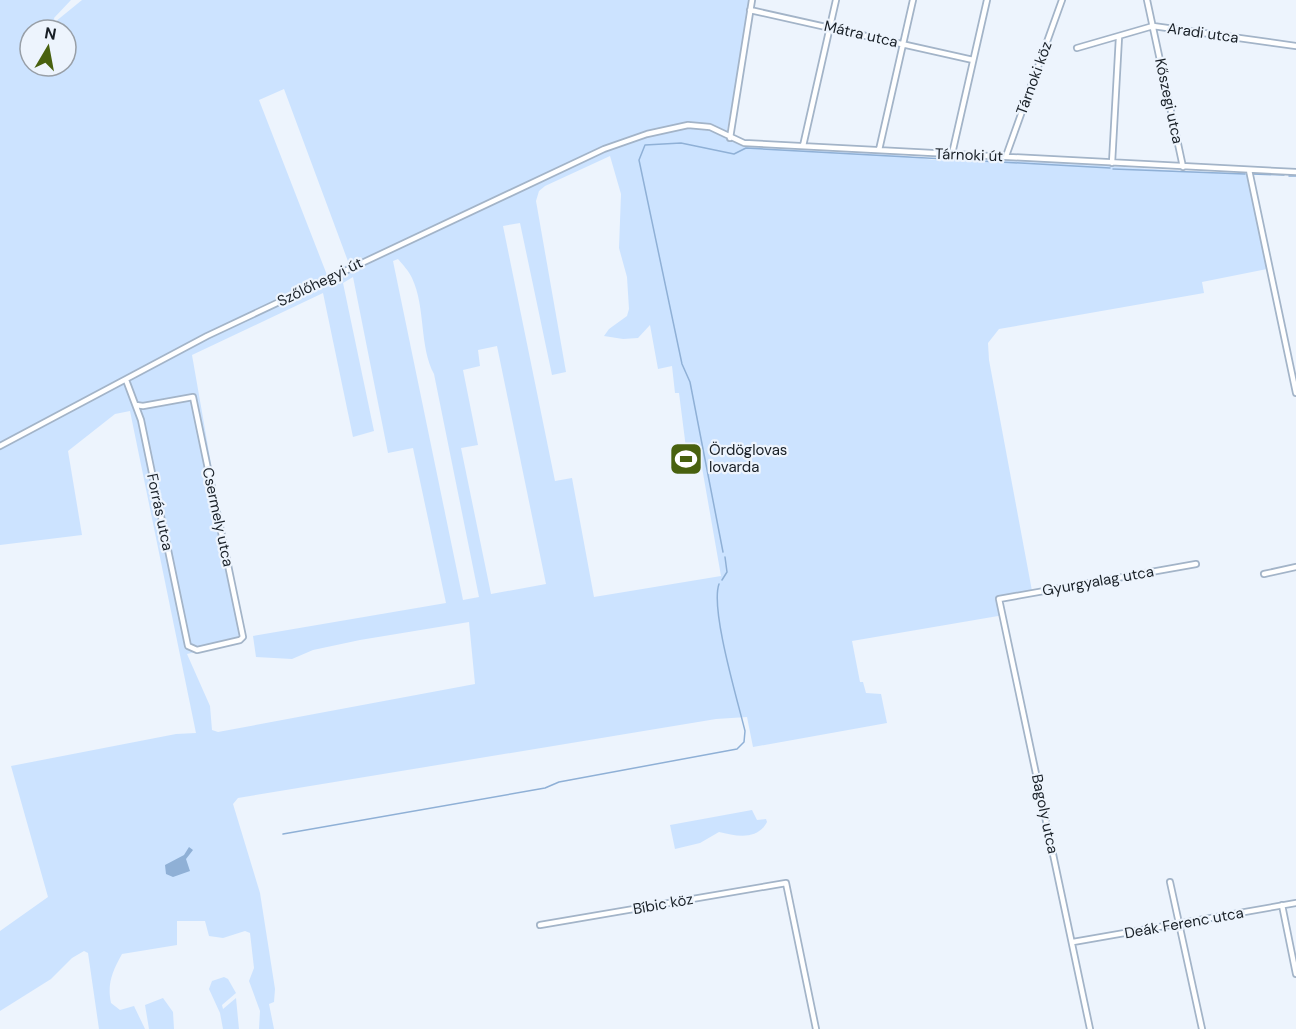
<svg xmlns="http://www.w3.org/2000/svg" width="1296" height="1029" viewBox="0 0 1296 1029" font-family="'DM Sans',sans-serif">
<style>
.green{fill:#cce3ff;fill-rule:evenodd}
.water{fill:#8fb0d6}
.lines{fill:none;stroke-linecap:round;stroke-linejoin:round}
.stream{stroke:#8fb0d6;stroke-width:1.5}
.street-casing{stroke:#a3b4c8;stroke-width:8}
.street{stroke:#fff;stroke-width:4.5}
.labels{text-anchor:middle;stroke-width:4.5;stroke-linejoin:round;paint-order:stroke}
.street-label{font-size:15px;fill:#181f26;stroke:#edf4fd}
.poi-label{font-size:15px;fill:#181f26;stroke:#edf4fd;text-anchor:start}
</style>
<rect width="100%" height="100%" fill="#edf4fd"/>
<!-- green -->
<path class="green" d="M0,0h71l-17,18 1,4 27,-22h669l-25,136 14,6 123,8 71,10 73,-1 175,12 65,2 20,96 -65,13 2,11 -205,36 -11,14 1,17 43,231 -30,8 2,16 -152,26 8,41h3l3,11 15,1 6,29 -134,24 -6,-30 -31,2 -478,79 -5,6 27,89 15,96 -1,13 -5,2 5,25h-15l1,-18 -11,-30 5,-13 -4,-35 -5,-2 -22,7 -14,-2 -4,-15h-28v24l-55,9c-10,18 -15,30 -11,49l9,7 14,-4 11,23h-46l-11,-76 -4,-2 -12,7 -21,21 -51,32v-80l48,-34 -37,-131 165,-32 20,-1 -66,-322 -15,3 -47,37 14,84 -82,10zM30,30h36v36h-36zM284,89l65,175 -22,11 -68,-175zM610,156l11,38 -2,54 8,29 2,32 -2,7 -18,13 -5,7 19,3 15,-1 12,-13 8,44 14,-3 3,27h4l7,55 3,7 11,1 21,120 -127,21 -22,-119 -17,3 -52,-255 17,-3 32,152 14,-3 -30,-171 3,-10 6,-5zM398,259c5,6 11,12 14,19 14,30 7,68 22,96l45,223 -16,3 -70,-339zM353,277l35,176 25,-5 33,155 -193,33 3,21 36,2 21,-9 47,-10 109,-18 6,62 -257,48 -6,-2 -2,-24 -23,-52 55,-13 -50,-286 131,-62 30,144 21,-6 -31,-148zM497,346l49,238 -55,10 -30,-146 17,-3 -15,-75 17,-4 -2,-16z
M752,810l5,10 9,-1 1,3c-10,19 -31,14 -48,10l-19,11 -25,6 -5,-24z
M224,977l4,2 8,14 -14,12 1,4 13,-11 3,31h-16l-3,-16 -11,-24 3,-8z
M163,998l10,14 1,17h-25l-4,-24z"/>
<!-- water -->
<path class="water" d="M189,847l4,3 -7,9 4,12 -17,6 -7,-3 -1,-9 19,-10z"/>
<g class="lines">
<!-- stream -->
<path class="stream" d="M1113,169l132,5
M1252,174l32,1
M1289,176h7
M723,552l-33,-170 -8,-18 -43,-204 6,-15 36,-2 53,11 12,-6 364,20
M722,580l5,-8 -2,-15
M283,834l262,-46 14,-6 178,-33 7,-7 1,-11c-7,-29 -35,-122 -26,-147"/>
<defs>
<path id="street" d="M1147,0l36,167
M750,10l223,50
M1077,48l76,-22 143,20
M730,138l22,-138
M803,146l33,-146
M879,150l34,-150
M952,154l35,-154
M1006,156l56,-156
M1112,163l7,-126
M1249,170l47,223
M126,380l15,40 47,226 9,4 43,-10 3,-3 -50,-240 -50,9 -7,-1
M0,446l207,-110 397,-187 43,-15 41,-9 22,2 34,16 552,29
M1264,574l32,-7
M1170,882l32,147
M1282,905l14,69
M540,925l246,-42 30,146
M1073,942l223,-39
M1090,1029l-91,-430 197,-35"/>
</defs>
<!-- street casing -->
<use href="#street" class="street-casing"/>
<!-- street -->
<use href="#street" class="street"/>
</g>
<!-- icons -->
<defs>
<symbol id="stadium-square" viewBox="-11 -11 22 22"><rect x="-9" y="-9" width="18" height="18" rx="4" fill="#48610f" stroke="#edf4fd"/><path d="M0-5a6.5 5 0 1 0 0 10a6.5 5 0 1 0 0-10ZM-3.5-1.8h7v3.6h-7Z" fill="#fff"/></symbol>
</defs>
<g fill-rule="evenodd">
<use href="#stadium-square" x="667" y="440" width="38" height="38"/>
</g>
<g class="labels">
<!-- street labels -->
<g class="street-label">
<text transform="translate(1203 33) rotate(8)" y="5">Aradi utca</text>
<text transform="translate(861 34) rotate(13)" y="5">Mátra utca</text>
<text transform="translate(1034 78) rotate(-70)" y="5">Tárnoki köz</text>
<text transform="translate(1169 101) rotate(78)" y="5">Kőszegi utca</text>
<text transform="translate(969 155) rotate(2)" y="5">Tárnoki út</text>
<text transform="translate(320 282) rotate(-26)" y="5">Szőlőhegyi út</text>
<text transform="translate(160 512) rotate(78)" y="5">Forrás utca</text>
<text transform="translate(218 517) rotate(78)" y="5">Csermely utca</text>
<text transform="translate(1098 581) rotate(-10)" y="5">Gyurgyalag utca</text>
<text transform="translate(1045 814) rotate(78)" y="5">Bagoly utca</text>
<text transform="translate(663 904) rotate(-10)" y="5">Bíbic köz</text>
<text transform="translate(1184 923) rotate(-10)" y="5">Deák Ferenc utca</text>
</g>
<!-- poi labels -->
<g class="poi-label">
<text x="709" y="455">Ördöglovas<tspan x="709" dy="17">lovarda</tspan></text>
</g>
</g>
<!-- north arrow -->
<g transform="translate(48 48) rotate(10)"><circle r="28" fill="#edf4fd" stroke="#989fa7" stroke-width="1.5"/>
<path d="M0-4.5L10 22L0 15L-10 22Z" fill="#48610f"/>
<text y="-9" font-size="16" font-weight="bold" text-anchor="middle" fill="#181f26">N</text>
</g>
</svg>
